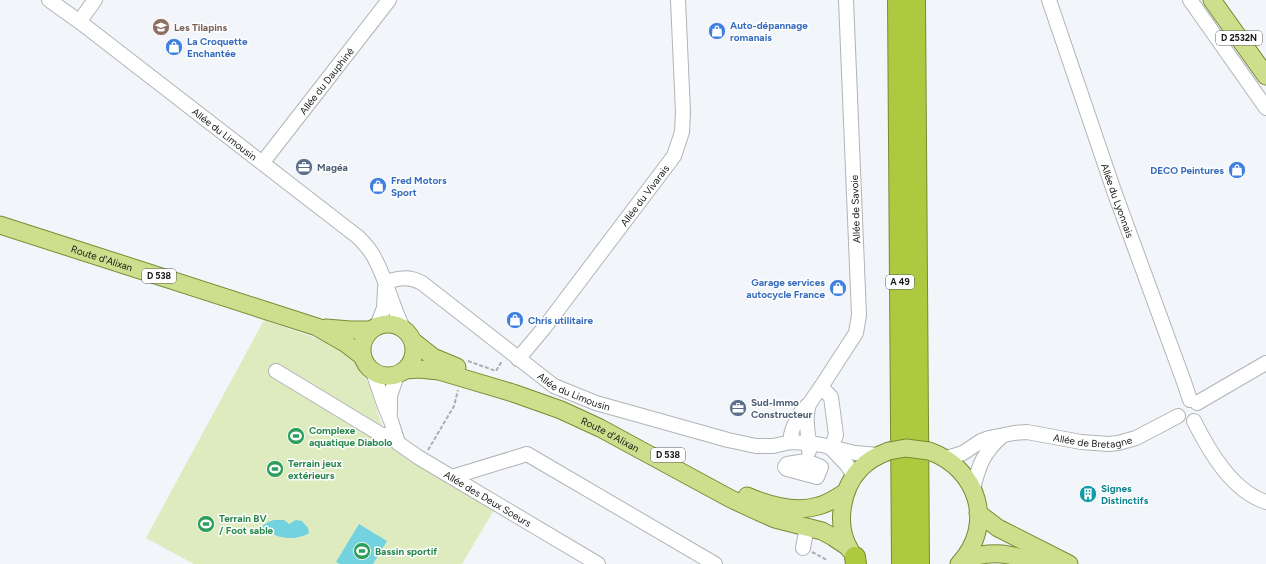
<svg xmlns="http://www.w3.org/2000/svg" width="1266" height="564" viewBox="0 0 1266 564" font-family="Figtree,sans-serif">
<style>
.green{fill:#deebbf}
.water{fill:#73d2df}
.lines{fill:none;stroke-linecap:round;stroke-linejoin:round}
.minor-casing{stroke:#b1b4b7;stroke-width:16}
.major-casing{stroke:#788b32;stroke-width:19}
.highway-casing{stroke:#788b32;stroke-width:22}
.path{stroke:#abaeb1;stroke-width:2;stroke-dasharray:4 2;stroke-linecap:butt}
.minor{stroke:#fff;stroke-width:14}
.major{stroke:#cddf8c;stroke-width:17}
.highway{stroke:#acc940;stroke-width:20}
.major-bridge-casing{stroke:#788b32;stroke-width:19;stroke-linecap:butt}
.major-bridge{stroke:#cddf8c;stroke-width:17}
.labels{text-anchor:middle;stroke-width:3;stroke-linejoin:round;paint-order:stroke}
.shield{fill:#fff;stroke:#5d5d5e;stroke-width:1}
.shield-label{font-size:9px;font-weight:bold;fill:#171819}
.shop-label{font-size:10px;font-weight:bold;fill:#366cbe;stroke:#fff;text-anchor:start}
.education-label{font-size:10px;font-weight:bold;fill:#785e54;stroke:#fff;text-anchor:start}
.street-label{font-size:10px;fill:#171819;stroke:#fff}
.service-label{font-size:10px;font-weight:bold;fill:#4e5e75;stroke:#fff;text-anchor:start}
.leisure-label{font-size:10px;font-weight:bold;fill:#27864d;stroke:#fff;text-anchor:start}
.culture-label{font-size:10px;font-weight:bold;fill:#0d838f;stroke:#fff;text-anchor:start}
</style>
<rect width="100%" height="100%" fill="#f2f5f9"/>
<!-- green -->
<path class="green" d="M264,320l43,15 24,9 17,9 21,31 14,45 117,71 -38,64h-268l-48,-26z"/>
<!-- water -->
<path class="water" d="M274,520h10l5,4 7,-4 6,1 6,7 1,5c-9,6 -26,7 -36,1 -1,-1 -3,-3 -5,-4l-6,2 -3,-1v-3l9,-6z
M359,524l28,17 -14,23h-33l-4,-2z"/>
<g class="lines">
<defs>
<g id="minor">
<path id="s1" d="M49,0l31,22 278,215c6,6 13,13 17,22 12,22 17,47 28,69"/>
<path id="s2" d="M1049,0l65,191 70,191 6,18"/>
<path d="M1190,0l76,108"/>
<path d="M80,22l4,-7 11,-15"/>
<path id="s3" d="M263,162l126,-162"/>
<path id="s4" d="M385,282c14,-4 24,-6 37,1l132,103 42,17 132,37 28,6h17l18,-4 18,1 13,2 33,8 23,2"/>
<path d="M377,326l7,-18 1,-20"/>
<path id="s5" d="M518,359l26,-31 130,-172 8,-24 1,-20 -5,-112"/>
<path d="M276,371l109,66 1,-2 8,-2"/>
<path id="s6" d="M373,372l11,32 7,17 7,22 20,14 180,107"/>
<path d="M821,387l10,10 5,38 -5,13"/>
<path d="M1197,403l69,-40"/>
<path d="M390,413v-17l7,-21"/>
<path d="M1194,421c15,30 38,70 72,81"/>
<path d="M791,442v-7l2,-7 8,-16 8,-8 12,-17 35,-54 3,-18 -13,-315"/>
<path d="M831,448l16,17 7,11"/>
<path d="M809,451c1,-10 -2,-18 -2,-27 -1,-7 0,-13 2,-20"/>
<path id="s7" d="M947,458l16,-5 18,-12 8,-3 25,-5 13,-1 11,2 43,8 28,2 9,-1 18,-5 42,-22"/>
<path d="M806,461l15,6 -4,10 -30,-8 -2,-2 2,-3z"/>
<path d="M452,477l75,-23 188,110"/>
<path d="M973,489c6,-24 10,-36 29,-53"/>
<path d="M803,548l4,-21"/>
</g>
<g id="major">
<path d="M1212,0l54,76"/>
<path id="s8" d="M0,225l317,102 28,16 17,13"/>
<circle cx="388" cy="350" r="26"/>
<path d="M326,328l24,2h20"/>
<path d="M414,342l19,15 24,10"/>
<path id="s9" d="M406,370l13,-1 20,2 74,22 48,17 39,18 131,71 28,13 16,7 47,12 11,6 15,10"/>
<path d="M929,451c49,17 67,74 30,113"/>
<path d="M747,496c21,9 48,17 71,10 10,-2 19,-9 28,-14"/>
<path d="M978,513l20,15 71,36"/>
<path d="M850,550c-15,-24 -9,-61 10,-81 8,-9 18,-14 29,-18"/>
<path d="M964,559c33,-10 48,-4 80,5"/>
</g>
<path id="highway" d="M898,0l4,564
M915,0l4,564
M855,557l1,7"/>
</defs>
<!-- minor casing -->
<use href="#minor" class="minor-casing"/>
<!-- major casing -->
<use href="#major" class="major-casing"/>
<!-- highway casing -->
<use href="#highway" class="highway-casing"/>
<!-- path -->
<path class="path" d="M468,361l28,10 6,-10
M428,450l26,-44 4,-16
M812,552l15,8"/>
<!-- minor -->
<use href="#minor" class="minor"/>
<!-- major -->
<use href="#major" class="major"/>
<!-- highway -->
<use href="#highway" class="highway"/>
<defs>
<path id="major-bridge" d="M889,451l17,-3 23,3"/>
</defs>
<!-- major-bridge casing -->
<use href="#major-bridge" class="major-bridge-casing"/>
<!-- major-bridge -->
<use href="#major-bridge" class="major-bridge"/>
</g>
<!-- icons -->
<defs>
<symbol id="school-disc" viewBox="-11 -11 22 22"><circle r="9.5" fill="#8d6e63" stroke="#fff"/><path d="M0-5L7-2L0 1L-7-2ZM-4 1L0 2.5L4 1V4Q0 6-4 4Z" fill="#fff"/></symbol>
<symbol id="shop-disc" viewBox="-11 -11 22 22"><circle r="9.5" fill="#3f7fe0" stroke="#fff"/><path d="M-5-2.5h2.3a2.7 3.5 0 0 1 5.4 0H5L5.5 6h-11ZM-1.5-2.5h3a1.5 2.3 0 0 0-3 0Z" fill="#fff"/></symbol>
<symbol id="office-disc" viewBox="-11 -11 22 22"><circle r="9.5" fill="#5c6f8a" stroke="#fff"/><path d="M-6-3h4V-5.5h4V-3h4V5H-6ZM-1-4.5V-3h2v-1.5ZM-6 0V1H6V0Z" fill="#fff"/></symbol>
<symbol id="stadium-disc" viewBox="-11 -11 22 22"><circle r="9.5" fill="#2e9e5b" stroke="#fff"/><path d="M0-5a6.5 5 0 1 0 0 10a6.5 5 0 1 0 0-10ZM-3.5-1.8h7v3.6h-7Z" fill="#fff"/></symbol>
<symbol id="building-disc" viewBox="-11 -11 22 22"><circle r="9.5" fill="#0f9aa8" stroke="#fff"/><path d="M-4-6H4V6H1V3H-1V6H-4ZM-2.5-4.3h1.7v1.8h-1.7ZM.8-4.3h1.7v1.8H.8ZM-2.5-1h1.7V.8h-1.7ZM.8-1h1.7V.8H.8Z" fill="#fff"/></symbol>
</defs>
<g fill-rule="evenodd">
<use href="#school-disc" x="151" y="17" width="20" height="20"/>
<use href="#shop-disc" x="707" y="21" width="20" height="20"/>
<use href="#shop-disc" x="164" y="37" width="20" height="20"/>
<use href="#office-disc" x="294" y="157" width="20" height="20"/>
<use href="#shop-disc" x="1227" y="160" width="20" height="20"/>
<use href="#shop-disc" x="368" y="176" width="20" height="20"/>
<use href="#shop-disc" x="828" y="278" width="20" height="20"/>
<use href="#shop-disc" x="505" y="310" width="20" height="20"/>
<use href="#office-disc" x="728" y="398" width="20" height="20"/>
<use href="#stadium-disc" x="286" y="426" width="20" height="20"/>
<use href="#stadium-disc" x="265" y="459" width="20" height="20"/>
<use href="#building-disc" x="1078" y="484" width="20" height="20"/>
<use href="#stadium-disc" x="196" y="514" width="20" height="20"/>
<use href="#stadium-disc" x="352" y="541" width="20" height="20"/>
</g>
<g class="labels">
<!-- shield labels -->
<g class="shield">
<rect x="1216" y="31" width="46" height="14" rx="3"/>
<rect x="142" y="269" width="34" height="14" rx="3"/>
<rect x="886" y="275" width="28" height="14" rx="3"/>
<rect x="651" y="448" width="34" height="14" rx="3"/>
</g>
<g class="shield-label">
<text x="1239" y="41">D 2532N</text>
<text x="159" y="279">D 538</text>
<text x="900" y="285">A 49</text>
<text x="668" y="458">D 538</text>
</g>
<!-- shop labels -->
<g class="shop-label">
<text x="730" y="29">Auto-dépannage<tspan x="730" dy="12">romanais</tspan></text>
<text x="187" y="45">La Croquette<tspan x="187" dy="12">Enchantée</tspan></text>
<text x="1224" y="174" text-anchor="end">DECO Peintures</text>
<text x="391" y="184">Fred Motors<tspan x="391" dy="12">Sport</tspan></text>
<text x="825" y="286" text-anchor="end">Garage services<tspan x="825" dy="12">autocycle France</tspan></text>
<text x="528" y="324">Chris utilitaire</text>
</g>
<!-- education labels -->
<g class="education-label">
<text x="174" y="31">Les Tilapins</text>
</g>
<!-- street labels -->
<g class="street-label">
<text dy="4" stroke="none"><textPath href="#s3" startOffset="103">Allée du Dauphiné</textPath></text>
<text dy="4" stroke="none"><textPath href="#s1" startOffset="221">Allée du Limousin</textPath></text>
<text dy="4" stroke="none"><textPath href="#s5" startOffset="207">Allée du Vivarais</textPath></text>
<text dy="4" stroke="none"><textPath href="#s2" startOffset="212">Allée du Lyonnais</textPath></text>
<text transform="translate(855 209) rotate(-92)" y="4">Allée de Savoie</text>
<text dy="4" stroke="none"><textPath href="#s8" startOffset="107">Route d'Alixan</textPath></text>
<text dy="4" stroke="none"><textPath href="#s4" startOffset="226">Allée du Limousin</textPath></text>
<text dy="4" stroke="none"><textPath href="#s9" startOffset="216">Route d'Alixan</textPath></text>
<text dy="4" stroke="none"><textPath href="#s7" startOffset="152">Allée de Bretagne</textPath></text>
<text dy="4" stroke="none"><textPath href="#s6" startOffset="181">Allée des Deux Soeurs</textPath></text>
</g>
<!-- service labels -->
<g class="service-label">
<text x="317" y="171">Magéa</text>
<text x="751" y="406">Sud-Immo<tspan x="751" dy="12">Constructeur</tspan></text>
</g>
<!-- leisure labels -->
<g class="leisure-label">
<text x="309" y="434">Complexe<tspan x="309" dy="12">aquatique Diabolo</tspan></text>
<text x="288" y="467">Terrain jeux<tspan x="288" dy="12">extérieurs</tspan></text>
<text x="219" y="522">Terrain BV<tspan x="219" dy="12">/ Foot sable</tspan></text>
<text x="375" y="555">Bassin sportif</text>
</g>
<!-- culture labels -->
<g class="culture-label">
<text x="1101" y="492">Signes<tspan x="1101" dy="12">Distinctifs</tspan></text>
</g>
</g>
</svg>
